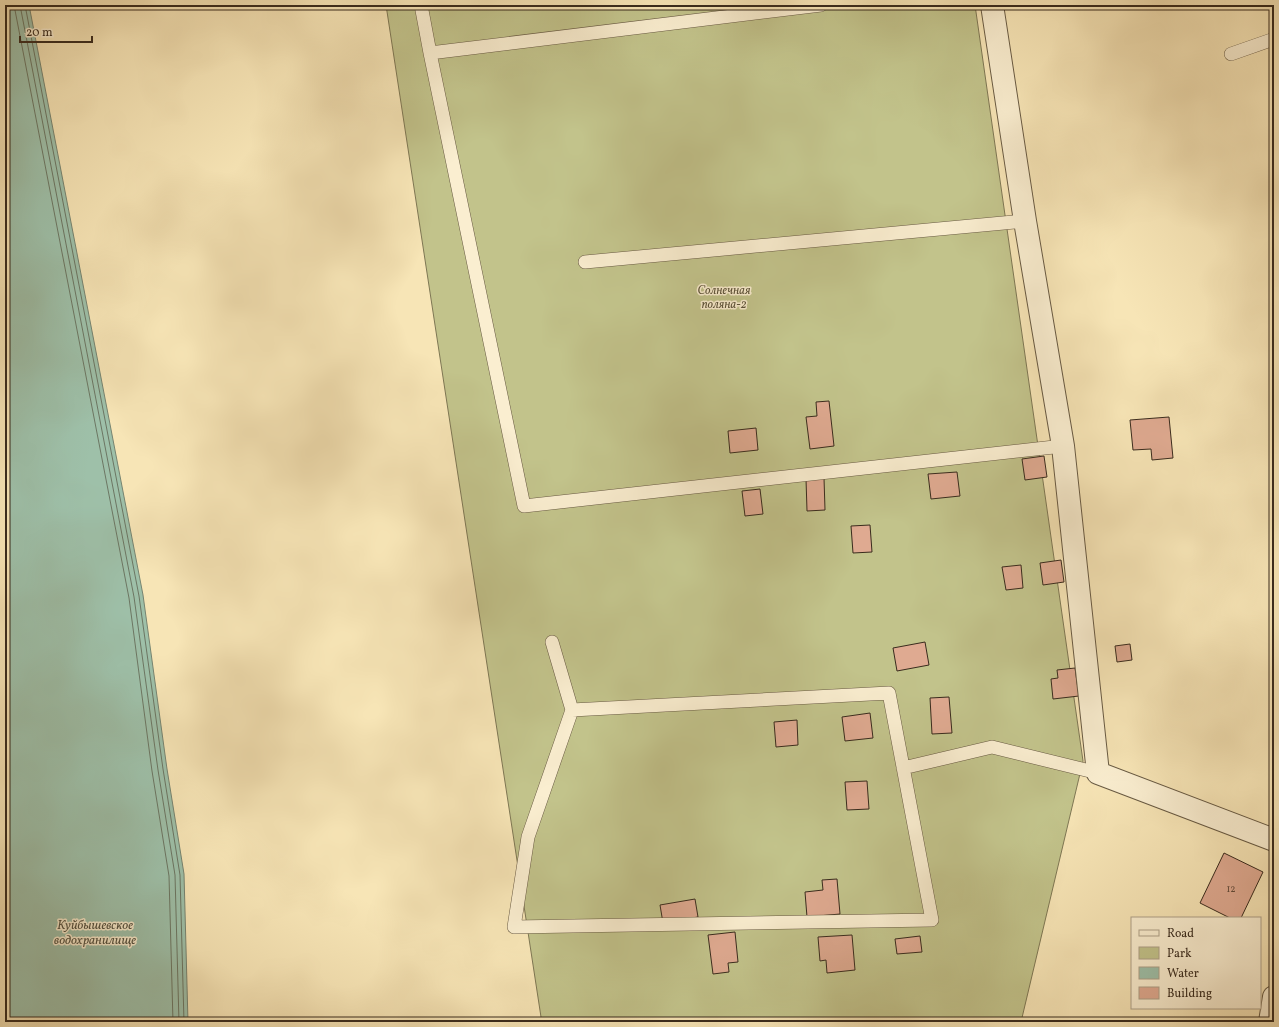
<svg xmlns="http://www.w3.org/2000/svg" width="1279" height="1027" viewBox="0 0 1279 1027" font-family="Vollkorn,serif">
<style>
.green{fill:#c2c38b;stroke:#7e7754}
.water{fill:#9ec0a9;stroke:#768471}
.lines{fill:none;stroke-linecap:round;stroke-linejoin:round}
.shore{stroke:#6c7663;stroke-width:1}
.building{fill:#dfaa91;stroke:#392b1d}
.lane-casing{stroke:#685a43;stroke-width:14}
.street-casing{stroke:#685a43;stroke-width:24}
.lane{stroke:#faeed0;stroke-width:13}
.street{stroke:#faeed0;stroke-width:22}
.labels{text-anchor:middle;stroke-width:3;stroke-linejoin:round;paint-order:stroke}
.number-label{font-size:10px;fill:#624b3a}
.park-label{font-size:12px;font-style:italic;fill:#5b5138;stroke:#faeed0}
.water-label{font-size:13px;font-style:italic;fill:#525040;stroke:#faeed0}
</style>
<rect width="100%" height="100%" fill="#f7e5b6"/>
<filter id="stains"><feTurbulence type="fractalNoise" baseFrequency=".005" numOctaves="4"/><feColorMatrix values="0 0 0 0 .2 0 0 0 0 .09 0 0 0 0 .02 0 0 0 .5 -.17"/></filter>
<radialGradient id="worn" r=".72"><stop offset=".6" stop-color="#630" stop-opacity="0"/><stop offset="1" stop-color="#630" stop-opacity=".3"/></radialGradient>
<!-- green -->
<path class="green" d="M386,5h589l108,756 -62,261h-481l1,-5z"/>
<!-- water -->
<path class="water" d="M5,5h24l114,590 24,174 17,105 4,148h-183z"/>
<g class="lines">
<!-- shore -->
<path class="shore" d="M14,5l115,593 23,173 17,105 4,146
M20,5l114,592 24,173 17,105 4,147
M25,5l114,591 24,173 17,106 4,147"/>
</g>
<!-- building -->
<path class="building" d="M829,401l5,45 -24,3 -4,-32 11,-1 -1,-14z
M1169,417l4,41 -21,2 -1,-11 -18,1 -3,-30z
M756,428l2,22 -28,3 -2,-22z
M1044,456l3,21 -22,3 -3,-21z
M957,472l3,24 -29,3 -3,-25z
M824,478l1,32 -18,1 -1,-32z
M760,489l3,25 -18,2 -3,-25z
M870,525l2,27 -19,1 -2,-27z
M1061,560l3,22 -21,3 -3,-22z
M1021,565l2,23 -17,2 -4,-23z
M925,642l4,23 -32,6 -4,-23z
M1130,644l2,16 -15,2 -2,-16z
M1075,668l4,28 -26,3 -2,-20 7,-1 -1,-8z
M949,697l3,36 -20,1 -2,-36z
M870,713l3,25 -28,3 -3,-24z
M797,720l1,25 -22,2 -2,-25z
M867,781l2,28 -22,1 -2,-28z
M1224,853l39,19 -22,46h-11l-30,-15z
M837,879l3,35 -33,3 -2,-25 18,-2 -1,-10z
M695,899l3,18 -35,6 -3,-18z
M735,932l3,30 -10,1 1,9 -16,2 -5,-39z
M852,935l3,35 -28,3 -1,-13 -6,1 -2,-24z
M920,936l2,16 -25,2 -2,-15z"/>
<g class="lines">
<defs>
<path id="lane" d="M421,5l9,48 94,453 539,-60
M430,53l391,-48
M1231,54l43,-15
M585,262l440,-41
M552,642l20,68 -44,127 -14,90 418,-7 -43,-227 -317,17
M903,768l89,-21 106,26"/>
<path id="street" d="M992,5l33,216 38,225 35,327 176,67
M1270,1022l4,-25"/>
</defs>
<!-- lane casing -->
<use href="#lane" class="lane-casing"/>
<!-- street casing -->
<use href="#street" class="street-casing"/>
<!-- lane -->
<use href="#lane" class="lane"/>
<!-- street -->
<use href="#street" class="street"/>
</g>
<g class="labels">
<!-- number labels -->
<g class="number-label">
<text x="1231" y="892">12</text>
</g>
<!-- park labels -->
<g class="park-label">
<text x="724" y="294">Солнечная<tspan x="724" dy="14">поляна-2</tspan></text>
</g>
<!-- water labels -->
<g class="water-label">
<text x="95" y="929">Куйбышевское<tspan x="95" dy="15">водохранилище</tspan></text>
</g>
</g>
<!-- margin -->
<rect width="1279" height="1027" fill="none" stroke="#f7e5b6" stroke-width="20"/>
<rect x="6" y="6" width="1267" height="1015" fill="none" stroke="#392b1d" stroke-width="2"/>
<rect x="10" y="10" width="1259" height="1007" fill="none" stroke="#392b1d"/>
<!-- legend -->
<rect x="1131" y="917" width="130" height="92" fill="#faeed0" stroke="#ada088"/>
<rect x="1139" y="930" width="20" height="6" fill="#faeed0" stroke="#ada088"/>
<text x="1167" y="937" font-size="12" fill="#392b1d">Road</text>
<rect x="1139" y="947" width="20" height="12" fill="#c2c38b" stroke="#ada088"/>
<text x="1167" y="957" font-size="12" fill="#392b1d">Park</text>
<rect x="1139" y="967" width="20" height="12" fill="#9ec0a9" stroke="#ada088"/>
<text x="1167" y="977" font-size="12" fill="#392b1d">Water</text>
<rect x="1139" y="987" width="20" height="12" fill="#dfaa91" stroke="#ada088"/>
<text x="1167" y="997" font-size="12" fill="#392b1d">Building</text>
<!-- scale -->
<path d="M20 36v6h72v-6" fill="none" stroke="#392b1d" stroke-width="2"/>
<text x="26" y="36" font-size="12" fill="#392b1d" stroke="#faeed0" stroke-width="3" paint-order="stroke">20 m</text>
<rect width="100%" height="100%" filter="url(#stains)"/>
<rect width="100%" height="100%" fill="url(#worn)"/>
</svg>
